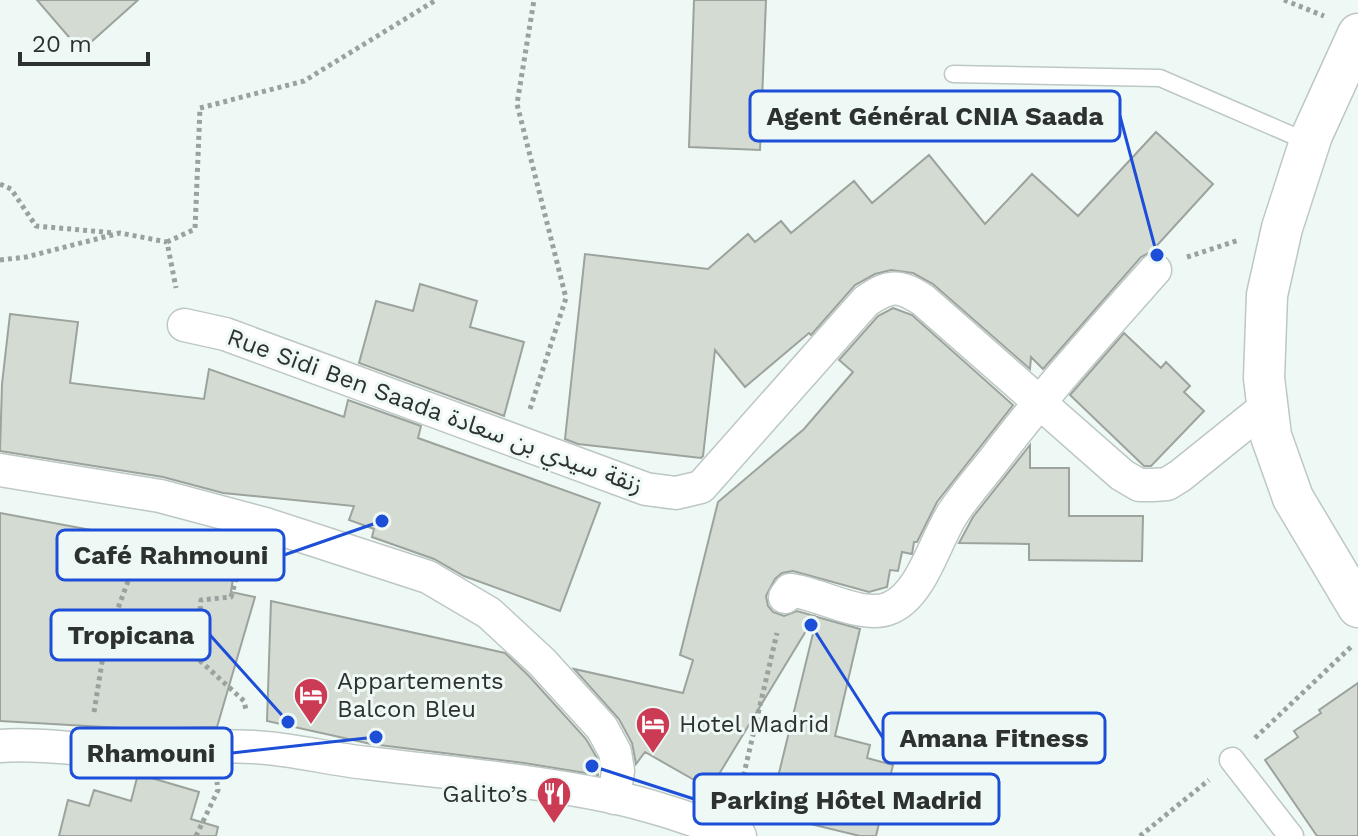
<svg xmlns="http://www.w3.org/2000/svg" width="1358" height="836" viewBox="0 0 1358 836" font-family="'Work Sans','Noto Sans Arabic',sans-serif">
<style>
.building{fill:#d4dbd3;stroke:#9ca39c;stroke-width:2}
.lines{fill:none;stroke-linecap:round;stroke-linejoin:round}
.service-casing{stroke:#bdc7c4;stroke-width:19}
.pedestrian-casing{stroke:#bdc7c4;stroke-width:27}
.minor-casing{stroke:#bdc7c4;stroke-width:35}
.tertiary-casing{stroke:#bdc7c4;stroke-width:43}
.path{stroke:#99a29f;stroke-width:5;stroke-dasharray:4 4;stroke-linecap:butt}
.service{stroke:#fff;stroke-width:16}
.pedestrian{stroke:#fff;stroke-width:24}
.minor{stroke:#fff;stroke-width:32}
.tertiary{stroke:#fff;stroke-width:40}
.labels{text-anchor:middle;stroke-width:6;stroke-linejoin:round;paint-order:stroke}
.street-label{font-size:24px;fill:#2d3230;stroke:#eef9f6}
.poi-label{font-size:24px;fill:#2d3230;stroke:#eef9f6;text-anchor:start}
.leader{fill:none;stroke:#1d4ed8;stroke-width:3}
.callout-dot{fill:#1d4ed8;stroke:#eef9f6;stroke-width:3}
.callout{fill:#eef9f6;stroke:#1d4ed8;stroke-width:3}
.callout-label{font-size:26px;text-anchor:middle;font-weight:bold;fill:#2d3230}
</style>
<rect width="100%" height="100%" fill="#eef9f6"/>
<!-- building -->
<path class="building" d="M37,0h101l-57,51z
M694,0h72l-6,150 -71,-3z
M1156,132l57,52 -62,68 -10,5 -98,112 -12,-12 -1,12 -97,-85 -20,-11 -22,-3 -16,4 -20,11 -44,50 -2,-2 -64,54 -30,-37 -12,106 -2,2 -123,-14 -13,-5 20,-185 123,15 40,-35 7,8 26,-21 10,12 63,-52 18,22 57,-48 56,69 47,-50 46,42z
M420,284l57,17 -7,26 54,15 -20,74 -145,-53 17,-62 37,10z
M893,308l19,7 101,90 -76,97 -20,40h-3l-2,12 -10,-2 -4,19 -8,-1 -3,17 -18,5 -76,-21 -11,2 -7,6 -9,17 2,10 5,6 11,4 13,-5 18,5 -105,173 -65,-37 -9,12 -4,-21 -13,-24 -45,-50 109,24 10,-33 -13,-5 38,-153 86,-73 49,-57 -14,-12 39,-44z
M10,314l68,8 -8,61 134,16 5,-30 135,48 4,-17 73,26 -3,12 182,65 -40,108 -96,-35 -30,-17 -62,-22 2,-8 -25,-9 5,-14 -131,-13 -60,-16 -163,-26 2,-67z
M1124,333l37,35 5,-6 24,24 -6,6 20,19 -53,55h-7l-74,-71z
M1030,445v23h39v48h74l-1,45 -113,-1v-16l-70,-1 14,-26z
M0,513l236,44 -5,35 24,5 -38,130 -78,2 -139,-8z
M271,601l234,52 23,22 58,64 11,19 1,17 -74,-12 -153,-19 -104,-23z
M817,617l43,12 -25,107 35,9 -3,13 26,7 -17,71h-16l-91,-22z
M1358,683v153h-41l-52,-76 33,-23 -4,-6 27,-18 -2,-3z
M138,774l61,18 -8,27 27,8 -2,9h-157l9,-36 21,6 5,-16 37,11z"/>
<g class="lines">
<defs>
<path id="service" d="M953,74l207,4 148,64"/>
<path id="pedestrian" d="M1232,760l59,76"/>
<path id="minor" d="M184,325l41,9 421,155 30,4 25,-6 165,-186c24,-16 32,-17 57,-1l199,175 17,10h14l14,-1 13,-8 87,-70
M0,470l160,26 105,28 163,53 61,36 53,49 60,66 13,24 3,19 -4,27
M785,597l5,-7c29,3 73,30 100,18 32,-13 45,-68 63,-95 12,-18 27,-35 41,-53 50,-66 106,-128 161,-190
M0,746c31,-3 60,2 90,3 55,0 109,-5 164,-2 38,2 75,12 113,16 82,10 165,17 246,34 43,9 85,25 127,39"/>
<path id="tertiary" d="M1358,34l-46,101 -30,93 -15,67 -3,83 7,58 22,62 65,109"/>
</defs>
<!-- service casing -->
<use href="#service" class="service-casing"/>
<!-- pedestrian casing -->
<use href="#pedestrian" class="pedestrian-casing"/>
<!-- minor casing -->
<use href="#minor" class="minor-casing"/>
<!-- tertiary casing -->
<use href="#tertiary" class="tertiary-casing"/>
<!-- path -->
<path class="path" d="M1284,0l40,16
M0,184l11,5 25,37 79,7
M167,242l28,-13 5,-121 104,-27 132,-81
M1187,257l52,-17
M0,260l26,-3 94,-24 47,9 9,46
M530,409l36,-111 -49,-194 17,-104
M243,555l-12,42 -30,3 -5,57 48,44 2,9
M110,630l37,-100
M94,712l11,-68
M1255,738l97,-92
M738,799l39,-166
M196,836l22,-46 -1,-8
M1140,836l69,-56"/>
<!-- service -->
<use href="#service" class="service"/>
<!-- pedestrian -->
<use href="#pedestrian" class="pedestrian"/>
<!-- minor -->
<use href="#minor" class="minor"/>
<!-- tertiary -->
<use href="#tertiary" class="tertiary"/>
</g>
<!-- icons -->
<defs>
<symbol id="hotel-pin" viewBox="-11 -11 22 30"><path d="M0 17L-7.5 6A9.5 9.5 0 1 1 7.5 6Z" fill="#cb3b53" stroke="#eef9f6"/><path d="M-6-4.5h1.5V1H6V5H4.5V3h-9V5H-6ZM-4 0a1.8 1.8 0 1 1 3.6 0ZM.5 0V-2.5h3Q6-2.5 6 0Z" fill="#fff"/></symbol>
<symbol id="restaurant-pin" viewBox="-11 -11 22 30"><path d="M0 17L-7.5 6A9.5 9.5 0 1 1 7.5 6Z" fill="#cb3b53" stroke="#eef9f6"/><path d="M-5-6h1v4h1v-4h1v4h1v-4h1v5L-1.5 .5V6h-2V.5L-5-1ZM5-6V6H3V1.5H1.5Q1.5-4 5-6Z" fill="#fff"/></symbol>
</defs>
<g fill-rule="evenodd">
<use href="#hotel-pin" x="291" y="675" width="40" height="54"/>
<use href="#hotel-pin" x="633" y="704" width="40" height="54"/>
<use href="#restaurant-pin" x="534" y="774" width="40" height="54"/>
</g>
<g class="labels">
<!-- street labels -->
<g class="street-label">
<text transform="translate(435 411) rotate(20)" y="8">Rue Sidi Ben Saada زنقة سيدي بن سعادة</text>
</g>
<!-- poi labels -->
<g class="poi-label">
<text x="337" y="689">Appartements<tspan x="337" dy="28">Balcon Bleu</tspan></text>
<text x="679" y="732">Hotel Madrid</text>
<text x="528" y="802" text-anchor="end">Galito’s</text>
</g>
</g>
<!-- callouts -->
<path class="leader" d="M1157 255L1120 116M382 521L284 555M288 722L210 635M811 625L883 738M376 737L232 753M592 766L694 799"/>
<g class="callout-dot">
<circle cx="1157" cy="255" r="8"/>
<circle cx="382" cy="521" r="8"/>
<circle cx="288" cy="722" r="8"/>
<circle cx="811" cy="625" r="8"/>
<circle cx="376" cy="737" r="8"/>
<circle cx="592" cy="766" r="8"/>
</g>
<g class="callout">
<rect x="750" y="91" width="370" height="50" rx="8"/>
<rect x="57" y="530" width="227" height="50" rx="8"/>
<rect x="51" y="610" width="159" height="50" rx="8"/>
<rect x="883" y="713" width="222" height="50" rx="8"/>
<rect x="71" y="728" width="161" height="50" rx="8"/>
<rect x="694" y="774" width="305" height="50" rx="8"/>
</g>
<g class="callout-label">
<text x="935" y="125">Agent Général CNIA Saada</text>
<text x="171" y="564">Café Rahmouni</text>
<text x="131" y="644">Tropicana</text>
<text x="994" y="747">Amana Fitness</text>
<text x="151" y="762">Rhamouni</text>
<text x="846" y="809">Parking Hôtel Madrid</text>
</g>
<!-- scale -->
<path d="M20 52v12h128v-12" fill="none" stroke="#2d3230" stroke-width="4"/>
<text x="32" y="52" font-size="24" fill="#2d3230" stroke="#eef9f6" stroke-width="6" paint-order="stroke">20 m</text>
</svg>
